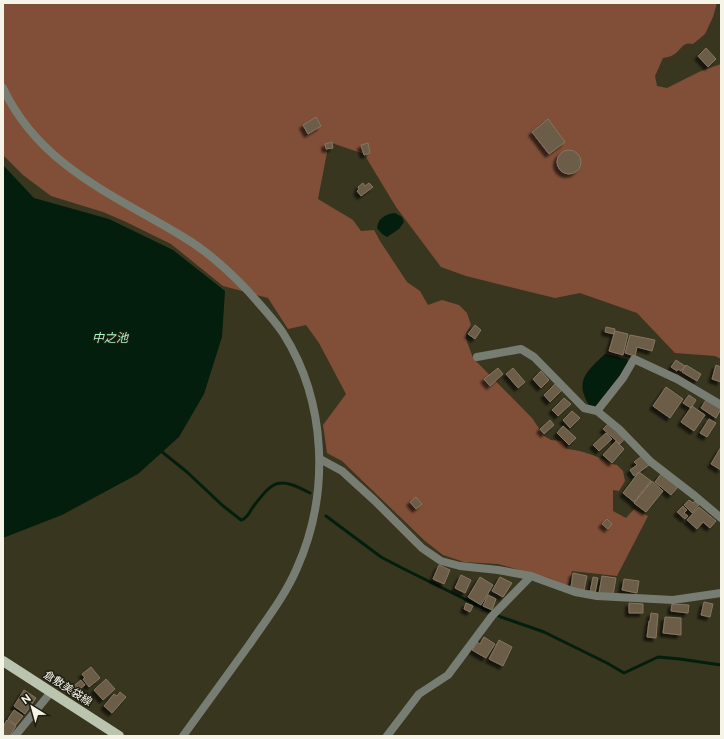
<svg xmlns="http://www.w3.org/2000/svg" width="724" height="739" viewBox="0 0 724 739" font-family="'Public Sans','Noto Sans JP',sans-serif">
<style>
.green{fill:#814f37}
.water{fill:#041e0e}
.lines{fill:none;stroke-linecap:round;stroke-linejoin:round}
.stream{stroke:#041e0e;stroke-width:3}
.building{fill:#6c5d49;stroke:#857561;filter:url(#shadow)}
.minor{stroke:#787d73;stroke-width:8}
.tertiary{stroke:#787d73;stroke-width:8}
.primary{stroke:#bac4af;stroke-width:10}
.labels{text-anchor:middle;stroke-width:3;stroke-linejoin:round;paint-order:stroke}
.street-label{font-size:11px;fill:#f6f4e7;stroke:#1e1d13}
.water-label{font-size:12px;font-style:italic;fill:#aaf8c3;stroke:#1e1d13}
</style>
<defs>
<filter id="shadow"><feDropShadow dx="-3.5" dy="3.5" stdDeviation="1" flood-color="#0009"/></filter>
</defs>
<rect width="100%" height="100%" fill="#393620"/>
<!-- green -->
<path class="green" d="M3,3h714l-4,14 -8,17 -12,10c-11,-3 -12,7 -20,11 -3,2 -7,2 -10,3l-8,18 2,10 10,2 34,-17 20,-7v295l-6,-3 -40,-3 -38,-40 -57,-20 -25,5 -89,-22 -25,-9 -45,-60 -32,-53 -35,-12 -11,57 35,21 8,11 13,-1 6,11 27,41 13,9 8,14 14,-5 17,5 8,8 4,12 -5,8v6l7,19 59,60 12,18 7,4 11,1 5,8c11,1 25,5 35,10 6,3 8,5 15,6l6,6 2,10 -6,10 -6,-1v21l13,7 8,-9 14,7 -31,60 -45,-5 -4,15 -19,-8 -51,-14 -34,-2 -21,-7 -18,-14 -83,-80 -15,-8 -4,-28 23,-31 -27,-51 -13,-18 -18,4 -20,-31 -45,-12 -52,-42 -47,-23 -21,-9 -52,-16 -28,-21 -20,-20z"/>
<!-- water -->
<path class="water" d="M3,165l31,33 75,21 64,31 52,41 -3,46 -18,57 -25,43 -41,37 -76,41 -59,23z
M395,213l7,4 2,5 -5,7 -12,8 -5,-3 -5,-6c1,-10 9,-14 18,-15z
M605,354l22,5 2,4 -22,31 -12,13 -6,-2c-15,-24 -2,-34 16,-51z"/>
<g class="lines">
<!-- stream -->
<path class="stream" d="M161,451l26,21 35,33 19,15c7,-2 8,-8 12,-13 21,-28 26,-30 57,-14
M326,516l55,41 21,11 99,49 43,15 63,31 17,10 34,-16 22,2 41,6"/>
</g>
<!-- building -->
<path class="building" d="M706,48l10,11 -8,8 -10,-11z
M316,117l5,9 -13,8 -5,-9z
M548,119l17,23 -16,12 -17,-22z
M332,142l1,6 -7,1 -1,-5z
M368,143l2,10 -6,2 -3,-10z
M557 162a12 12 0 1 1 24 0a12 12 0 1 1-24 0Z
M363,183l2,3 4,-3 4,4 -12,9 -4,-5 2,-2 -1,-2z
M475,325l6,5 -6,9 -7,-5z
M606,327l9,2 -1,5 -9,-2z
M615,331l13,3 -5,21 -14,-4z
M630,335l25,5 -3,11 -15,-4 -2,9 -10,-3z
M676,360l9,6 -4,5 -3,-2 -1,2 -6,-4z
M686,365l15,9 -4,7 -15,-9z
M716,365l5,2v15l-9,-3z
M498,368l5,6 -13,12 -6,-7z
M513,368l12,14 -7,6 -12,-14z
M541,371l8,9 -8,8 -8,-9z
M556,383l7,6 -13,13 -6,-7z
M666,387l17,12 -13,19 -17,-12z
M689,395l7,5 -5,8 -8,-5z
M564,398l7,6 -13,12 -6,-6z
M706,400l15,9 -5,9 -15,-10z
M692,406l13,9 -11,16 -13,-9z
M572,411l8,7 -10,10 -7,-8z
M709,419l7,4 -9,14 -7,-4z
M550,420l4,5 -10,9 -4,-5z
M609,423l17,14 -6,7 -17,-15z
M563,426l13,12 -7,7 -12,-12z
M606,433l6,6 -13,12 -6,-6z
M616,441l8,8 -12,14 -9,-8z
M721,447v23l-10,-6z
M642,456l7,9 -15,11 -4,-6 7,-5 -3,-3z
M639,472l12,9 -17,21 -11,-9z
M661,474l17,13 -7,8 -16,-13z
M652,481l11,10 -17,21 -12,-9z
M416,497l6,7 -6,5 -6,-7z
M689,500l4,3 2,-2 4,4 -7,8 -8,-8z
M683,506l4,4 -3,3 4,3 -3,3 -8,-7z
M699,507l17,14 -6,7 -7,-6 -6,7 -10,-9z
M607,519l5,5 -4,5 -6,-5z
M439,565l11,5 -6,14 -11,-5z
M573,573l14,3 -3,14 -13,-3z
M461,575l10,5 -6,13 -10,-5z
M602,576l14,2 -3,17 -14,-2z
M480,577l13,8 -12,20 -13,-8z
M500,577l12,6 -9,14 -11,-6z
M593,577l5,1 -3,15 -5,-1z
M624,579l15,2 -2,12 -15,-3z
M488,595l8,4 -4,11 -9,-4z
M704,602l9,2 -3,13 -9,-2z
M466,603l7,3 -3,6 -6,-3z
M629,603l14,1v9h-14z
M672,604l17,1 -1,8 -17,-2z
M651,613l7,1 -2,24 -9,-1 2,-16h1z
M665,617l16,1v17l-18,-2z
M484,637l11,7 -9,14 -14,-8 5,-8 3,2z
M499,640l13,7 -9,19 -14,-7z
M91,667l9,11 -11,9 -6,-8 2,-1 -3,-4z
M106,679l9,10 -12,11 -9,-10z
M81,680l4,5 -10,8 -4,-5z
M24,690l12,8 -11,16 -11,-8z
M120,692l6,5 -14,16 -8,-7 10,-12 3,2z
M14,710l9,6 -7,9 -8,-6z
M7,720l9,6 -6,10h-7v-9z"/>
<g class="lines">
<!-- minor -->
<path class="minor" d="M477,357l44,-8 13,8 50,51 13,3
M721,405l-44,-26 -43,-20 -11,19 -26,33 22,18 32,33 44,34 26,22
M320,459l22,12 33,30 47,47 19,13 19,5 38,4 33,6 44,16 22,4 76,4 48,-7
M15,736l36,-44
M387,736l32,-42 29,-19 44,-59 39,-40"/>
<!-- tertiary -->
<path class="tertiary" d="M3,88c37,79 112,107 182,150 25,15 44,33 63,53 12,14 25,27 35,42 44,69 47,161 14,235 -12,28 -31,52 -48,77 -22,30 -44,61 -66,91"/>
<!-- primary -->
<path class="primary" d="M3,661l116,75"/>
</g>
<g class="labels">
<!-- street labels -->
<g class="street-label">
<text transform="translate(68 688) rotate(33)" y="4">倉敷美袋線</text>
</g>
<!-- water labels -->
<g class="water-label">
<text x="110" y="342">中之池</text>
</g>
</g>
<!-- border -->
<rect width="724" height="739" fill="none" stroke="#f6f4e7" stroke-width="8"/>
<!-- north arrow -->
<g transform="translate(32 707) rotate(323)" stroke="#1e1d13" stroke-width="3" paint-order="stroke">
<path d="M0-3L7 15L0 10L-7 15Z" fill="#f6f4e7"/>
<text y="-6" font-size="11" font-weight="bold" text-anchor="middle" fill="#f6f4e7">N</text>
</g>
</svg>
